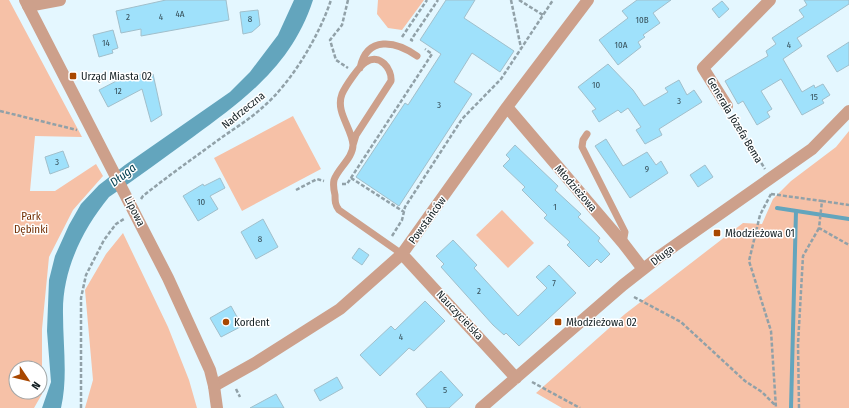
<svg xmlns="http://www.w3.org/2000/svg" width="849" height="408" viewBox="0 0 849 408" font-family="'Fira Sans Condensed',sans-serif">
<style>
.green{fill:#f6c1a7;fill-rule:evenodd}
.water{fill:#63a5bd}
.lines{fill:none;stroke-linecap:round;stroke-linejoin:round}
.stream{stroke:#63a5bd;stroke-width:4}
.building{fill:#9fe1fb;stroke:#a1bfcb}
.path{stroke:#91a1a8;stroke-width:2.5;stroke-dasharray:4 2;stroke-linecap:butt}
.service{stroke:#cda08b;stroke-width:7}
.minor{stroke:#cda08b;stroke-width:12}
.tertiary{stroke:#cda08b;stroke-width:12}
.poi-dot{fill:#a84700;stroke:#fff;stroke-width:1.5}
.labels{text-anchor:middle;stroke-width:3;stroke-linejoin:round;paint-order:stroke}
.number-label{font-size:9px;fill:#37505a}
.poi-label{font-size:11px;fill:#142024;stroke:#fff;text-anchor:start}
.street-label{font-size:11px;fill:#142024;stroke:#fff}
.park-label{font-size:11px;fill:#733106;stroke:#fff}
.water-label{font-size:12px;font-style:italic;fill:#003d4e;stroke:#fff}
</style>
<rect width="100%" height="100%" fill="#e4f7ff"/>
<!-- green -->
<path class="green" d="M0,0h9l73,137 -47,-1 -5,55h25l41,-27 7,12 -30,34 -24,47 -7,72v65l-8,14h-34zM16,368h24v24h-24z
M378,0h46l-22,30 -14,-2 -11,-14z
M293,116l28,53 -79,42 -28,-53z
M849,131v277h-287l-26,-15 89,-79 118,-91 19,1 11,-25 18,-18 45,-34z
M502,210l32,33 -26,25 -32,-33z
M123,233l45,94 21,53 8,28h-112l8,-28 -8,-90 21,-36z"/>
<!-- water -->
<path class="water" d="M294,0h19c-21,65 -68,99 -120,137 -28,20 -56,41 -84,60 -27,33 -47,74 -46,117 0,32 5,63 -2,94h-19l9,-26 -4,-51 2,-51 6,-24 14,-31 12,-21 18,-19 26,-20 105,-73 20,-20 28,-37z"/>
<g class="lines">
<!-- stream -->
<path class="stream" d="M777,208l72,11
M791,408l5,-197"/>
</g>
<!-- building -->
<path class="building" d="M166,0h60l3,20 -88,16v-7l-20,4 -5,-22z
M446,0h29l-11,18 50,33 -14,21 -28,-19 -18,29 18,12 -73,112 -43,-29 49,-74 3,2 33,-51 -21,-14z
M637,0h34l-18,13 7,10 -17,12 2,2 -7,5 3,5 -23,18 -19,-25 29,-22 -6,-7z
M804,0h45v4l-52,34 5,8 -19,13 19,33 12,-7 1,3 8,-4 7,11 -8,5 2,3 -22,12 -21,-36 -20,12 11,18 -5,3 3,5 -13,8 -14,-24 -5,3 -13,-23 43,-25 -2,-5 10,-7 -4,-6 32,-21 -5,-7 8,-5z
M722,1l7,8 -10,9 -7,-9z
M258,10l2,15 -8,7 -9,2 -3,-22z
M113,30l5,18 -6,2 1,3 -14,4 -6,-22z
M849,42v23l-12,7 -10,-16z
M608,64l25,26 11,16 24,-14 -3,-4 14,-8 8,15 7,-5 8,12 -43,27 3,6 -17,9 -9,-14 5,-3 -13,-19 -7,5 -3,-3 -19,12 -7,-11 4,-2 -18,-22z
M145,73l1,3 7,-2 9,41 -11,7 -9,-33 -34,18 -9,-17 29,-15 2,4z
M606,139l17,27 24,-14 9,13 5,-4 7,12 -38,25 -35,-52z
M515,145l43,41 -3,4 26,24 -3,3 22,21 -2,3 12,13 -9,9 -4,-4 -8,8 -22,-22 3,-3 -26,-24 3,-3 -25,-25 3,-3 -22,-21 7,-7 -4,-4z
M63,151l6,16 -19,7 -5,-17z
M705,165l8,12 -15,10 -8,-12z
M220,178l5,10 -15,8 8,13 -20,12 -15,-25 20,-12 1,2z
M263,219l15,28 -22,12 -15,-27z
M453,240l24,25 -3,3 44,48 29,-28 -11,-11 13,-12 27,28 -57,53 -13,-13 -2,2 -11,-10 -52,-58 3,-3 -8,-8z
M359,248l10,7 -7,10 -10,-7z
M425,301l20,20 -31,30 -5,-3 -29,28 -20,-21 31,-29 4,4z
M231,306l11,20 -21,11 -11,-19z
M441,371l22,24 -14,13h-22l-11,-14z
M337,377l6,11 -23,13 -6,-11z
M276,394l8,14h-34z"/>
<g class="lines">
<!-- path -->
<path class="path" d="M348,0l-6,25 -12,15 6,20 12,8
M511,0l10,48
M519,0l24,15
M402,37l25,-37
M413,41l-2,-1 27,-40
M0,111l77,19
M733,117l32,52
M351,178l53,34
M342,184h5l85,-130 -7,-5
M296,190l21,-11 7,2
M771,194l-11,21 -11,46 22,70 5,77
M771,194l51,7 -3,27 30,17
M141,199l2,-3c25,-20 52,-39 78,-58 14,-10 29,-19 42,-31 29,-25 56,-71 68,-107
M822,201l27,4
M392,236l10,-16 3,-13 57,-88 39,-40 52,-79
M634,297l47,25 64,59 17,11 13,13
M532,382l48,26
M236,389l4,8
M81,408v-110l5,-23 18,-35 12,-16 8,-5
M799,408l-1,-64 5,-88 16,-28"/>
<!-- service -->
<path class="service" d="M360,68c7,-33 36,-27 57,-12
M587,134l-4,6 -1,7 43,85 -2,11
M353,145l3,-10 35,-54c1,-12 -11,-28 -25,-19 -7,4 -21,25 -24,32 -7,18 10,34 11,51 0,13 -15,23 -19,35 -1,5 0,11 1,15 0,6 0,10 4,15l63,44"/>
<!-- minor -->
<path class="minor" d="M28,6l32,-6
M727,106l-24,-38 67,-68
M507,107l116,136 20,26
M402,254l114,124
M214,386l41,-23 85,-54 62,-55 105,-147 81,-107
M481,408l142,-123 37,-29 152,-107 37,-38"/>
<!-- tertiary -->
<path class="tertiary" d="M25,0l143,278 42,92 4,16 3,22"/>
</g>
<!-- markers -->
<g class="poi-dot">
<rect x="69" y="72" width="8" height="8" rx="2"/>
<rect x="713" y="229" width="8" height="8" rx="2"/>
<circle cx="226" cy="322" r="4"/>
<rect x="554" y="318" width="8" height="8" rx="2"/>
</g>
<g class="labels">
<!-- number labels -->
<g class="number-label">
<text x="180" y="17">4A</text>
<text x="128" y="20">2</text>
<text x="161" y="20">4</text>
<text x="250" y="22">8</text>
<text x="642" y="23">10B</text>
<text x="106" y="46">14</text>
<text x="621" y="48">10A</text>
<text x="789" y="48">4</text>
<text x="596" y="88">10</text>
<text x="118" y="94">12</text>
<text x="814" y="100">15</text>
<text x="679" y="104">3</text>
<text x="439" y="108">3</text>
<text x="57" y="165">3</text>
<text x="647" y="172">9</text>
<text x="201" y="205">10</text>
<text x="555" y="210">1</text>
<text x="260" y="242">8</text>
<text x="554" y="286">7</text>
<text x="479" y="294">2</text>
<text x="401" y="340">4</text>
<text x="445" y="393">5</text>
</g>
<!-- poi labels -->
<g class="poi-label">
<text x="81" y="80">Urząd Miasta 02</text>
<text x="725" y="237">Młodzieżowa 01</text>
<text x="234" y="326">Kordent</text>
<text x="566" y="326">Młodzieżowa 02</text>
</g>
<!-- street labels -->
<g class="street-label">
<text transform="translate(243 110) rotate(-39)" y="4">Nadrzeczna</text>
<text transform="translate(735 120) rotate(59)" y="4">Generała Józefa Bema</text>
<text transform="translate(576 188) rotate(49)" y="4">Młodzieżowa</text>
<text transform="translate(135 211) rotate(63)" y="4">Lipowa</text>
<text transform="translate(427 220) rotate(-54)" y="4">Powstańców</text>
<text transform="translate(662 255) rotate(-37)" y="4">Długa</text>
<text transform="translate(460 315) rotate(47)" y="4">Nauczycielska</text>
</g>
<!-- park labels -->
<g class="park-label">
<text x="31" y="220">Park<tspan x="31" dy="13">Dębinki</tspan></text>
</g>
<!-- water labels -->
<g class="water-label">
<text transform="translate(123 175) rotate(-38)" y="4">Długa</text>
</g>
</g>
<!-- north arrow -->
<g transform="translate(28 380) rotate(125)"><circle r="19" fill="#ffffff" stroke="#a1a6a7"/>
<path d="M0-3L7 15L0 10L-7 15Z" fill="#a84700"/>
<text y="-6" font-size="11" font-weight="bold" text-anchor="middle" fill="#142024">N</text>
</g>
</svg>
